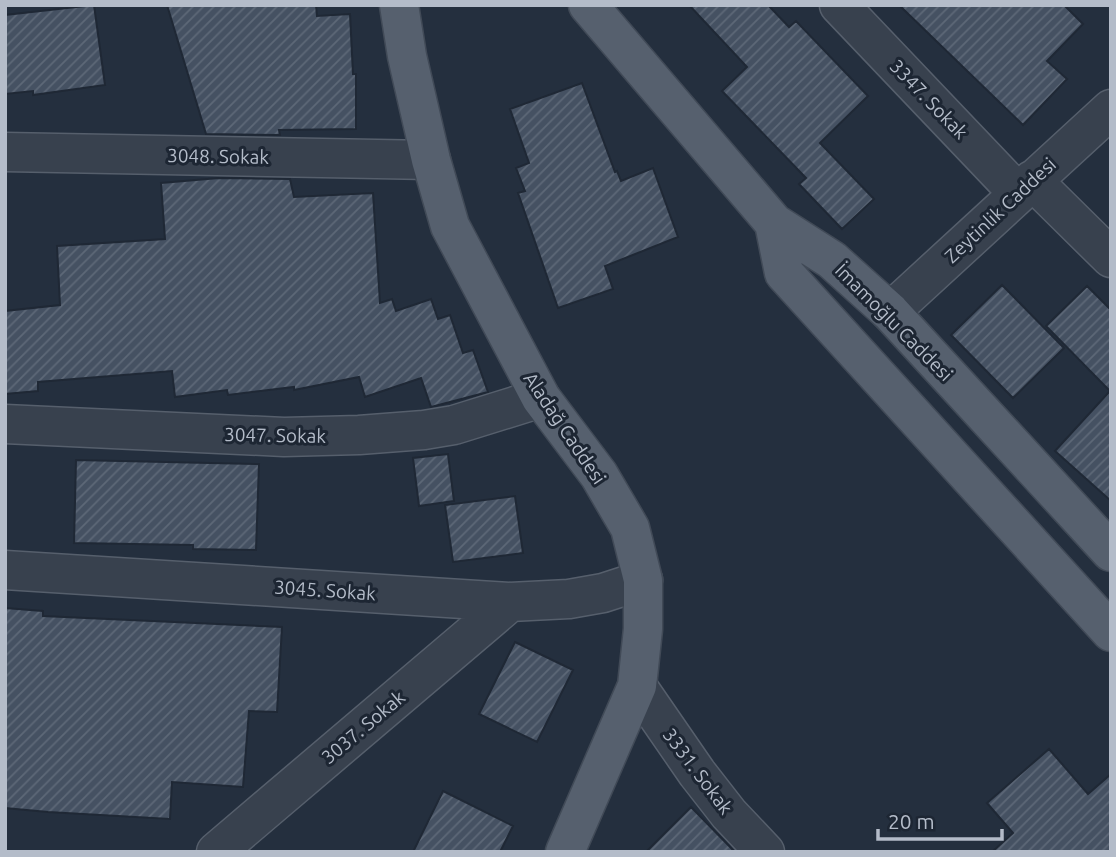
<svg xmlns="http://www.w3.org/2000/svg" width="1116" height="857" viewBox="0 0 1116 857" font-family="Ubuntu,sans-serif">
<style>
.building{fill:url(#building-hatch);stroke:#1f2835;stroke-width:2}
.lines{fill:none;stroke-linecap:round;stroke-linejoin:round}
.minor-casing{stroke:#565f6c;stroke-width:41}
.major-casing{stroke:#414a57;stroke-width:41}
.minor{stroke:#38414e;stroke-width:38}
.major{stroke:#56606e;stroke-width:38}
.labels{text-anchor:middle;stroke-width:6;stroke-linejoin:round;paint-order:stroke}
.street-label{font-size:19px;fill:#b4bcc9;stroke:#1d2633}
</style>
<defs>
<pattern id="building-hatch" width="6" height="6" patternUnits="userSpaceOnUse" patternTransform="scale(1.75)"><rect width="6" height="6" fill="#455162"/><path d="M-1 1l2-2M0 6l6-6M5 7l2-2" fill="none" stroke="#5d6877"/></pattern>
</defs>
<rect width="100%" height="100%" fill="#242f3e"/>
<!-- building -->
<path class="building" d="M94,5l11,80 -72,10v-4l-28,3v-79z
M167,5h149l1,11 33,-2 3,60h3v55l-77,1 1,5 -74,-1z
M689,5h79l21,22 7,-6 72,75 -48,47 54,56 -32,30 -43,-45 7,-6 -84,-87 25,-24z
M899,5h165l19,19 -36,37 20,18 -44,46z
M582,83l33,89 2,-1 4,10 32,-13 25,69 -73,29 8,23 -55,19 -40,-115 7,-2 -9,-23 13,-5 -19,-54z
M219,178l71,1 4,18 79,-4 7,110 12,-4 4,12 35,-12 7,20 12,-4 13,38 10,-3 15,42 -57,15 -10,-29 -56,19 -6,-20 -65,13v-3l-66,8 -1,-5 -52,7 -3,-26 -134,11v9l-33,3v-83l55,-6 -3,-59 108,-7 -4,-56z
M1002,285l62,63 -51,50 -62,-63z
M1087,286l24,24v191l-56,-50 55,-60 -64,-65z
M448,454l6,47 -35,5 -6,-48z
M76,460l183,4 -3,86 -63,-1v-4l-119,-2z
M515,496l8,57 -70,9 -8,-57z
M5,608l38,3v5l239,11 -5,85 -28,-1 -6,76 -71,-5 -2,37 -122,-7 -43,-4z
M515,642l58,28 -36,72 -58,-28z
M1049,749l39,45 23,-20v78h-119l21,-19 -26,-30z
M443,791l70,35 -13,26h-87z
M691,807l44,45h-89z"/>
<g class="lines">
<defs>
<path id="minor" d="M839,5l179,188
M5,152l426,8
M1032,180l79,78
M890,312l221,-203
M5,424l279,13 75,-2 65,-5 30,-5 87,-27
M5,570l505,32 59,-3 34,-6 40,-13
M637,686l60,87 32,41 36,38
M216,852l294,-250"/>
<path id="major" d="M399,5l8,51 24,104 19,66 91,172 58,77 31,53 13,52v49l-6,57 -72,166
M588,5l186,218 58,37 58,52 221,240
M774,223l10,50 327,359"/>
</defs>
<!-- minor casing -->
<use href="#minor" class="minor-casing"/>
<!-- major casing -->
<use href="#major" class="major-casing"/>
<!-- minor -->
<use href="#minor" class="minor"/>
<!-- major -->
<use href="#major" class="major"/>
</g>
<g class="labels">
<!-- street labels -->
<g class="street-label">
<text transform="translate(929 99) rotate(46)" y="7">3347. Sokak</text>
<text transform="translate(218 156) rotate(1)" y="7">3048. Sokak</text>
<text transform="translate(1000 210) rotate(-43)" y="7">Zeytinlik Caddesi</text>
<text transform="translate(894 322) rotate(45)" y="7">İmamoğlu Caddesi</text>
<text transform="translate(565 428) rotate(56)" y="7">Aladağ Caddesi</text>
<text transform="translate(275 435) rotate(1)" y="7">3047. Sokak</text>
<text transform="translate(325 590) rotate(4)" y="7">3045. Sokak</text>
<text transform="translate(363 727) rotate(-40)" y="7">3037. Sokak</text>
<text transform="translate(698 771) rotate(53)" y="7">3331. Sokak</text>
</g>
</g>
<!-- border -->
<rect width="1116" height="857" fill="none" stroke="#b4bcc9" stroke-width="14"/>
<!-- scale -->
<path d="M878 829v10h124v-10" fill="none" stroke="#b4bcc9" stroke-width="3.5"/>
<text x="888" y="829" font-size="21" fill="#b4bcc9" stroke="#1d2633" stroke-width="5" paint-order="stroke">20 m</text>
</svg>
